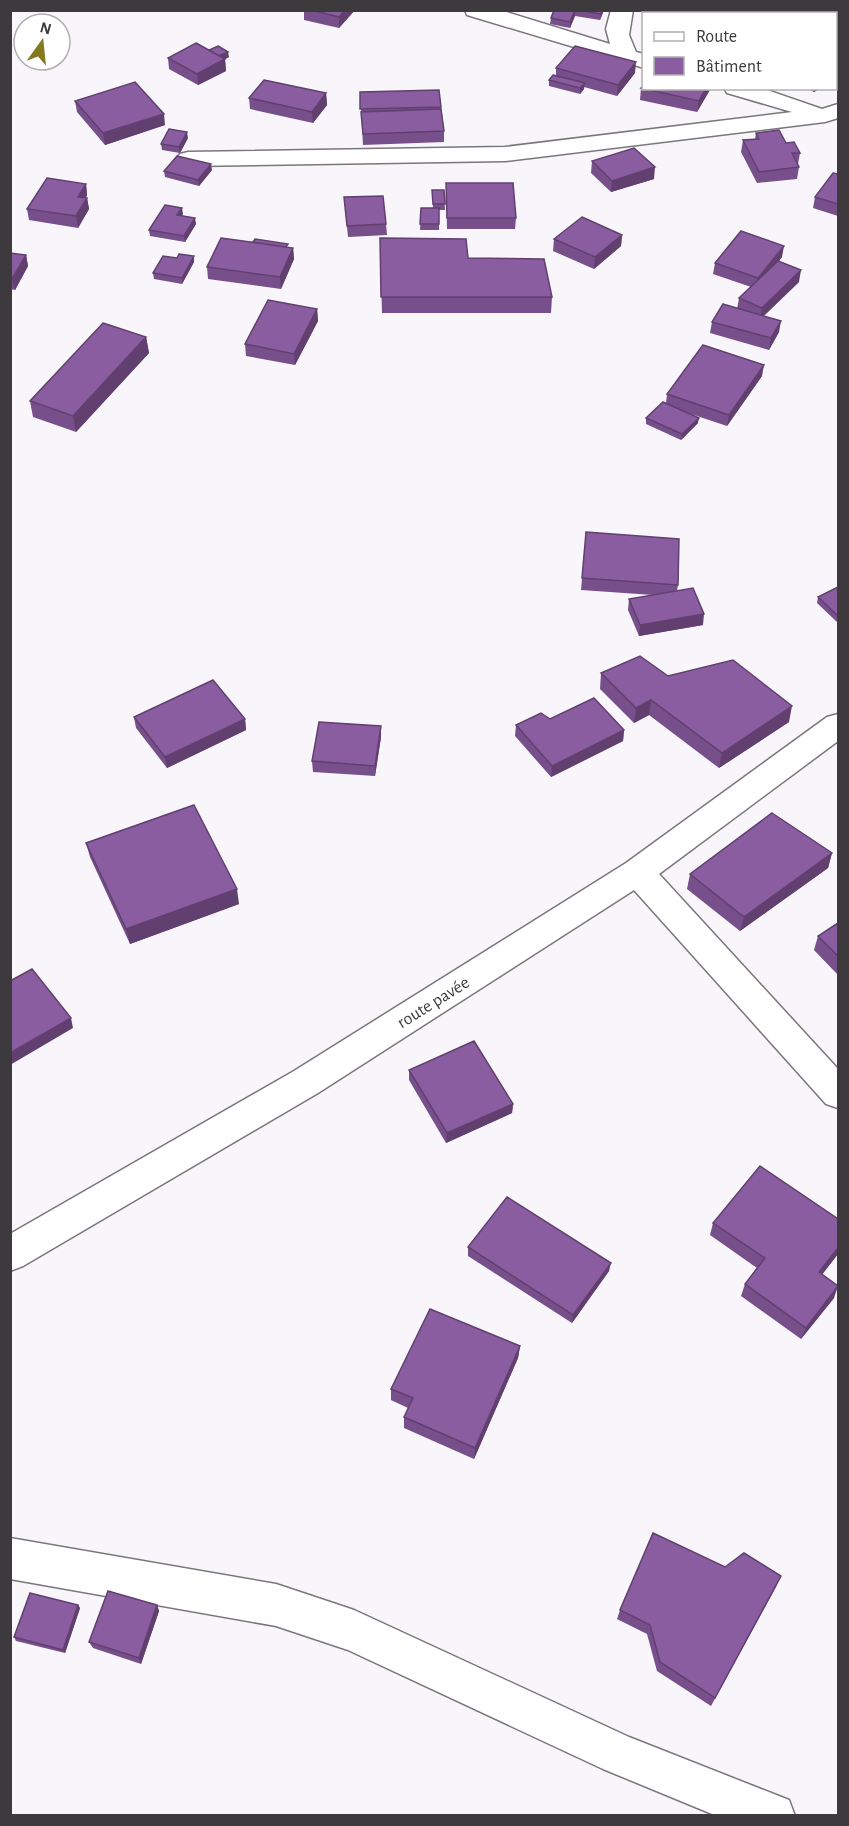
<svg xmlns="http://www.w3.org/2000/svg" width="849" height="1826" viewBox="0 0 849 1826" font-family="'Alegreya Sans',sans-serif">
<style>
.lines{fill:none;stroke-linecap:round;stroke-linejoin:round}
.street-casing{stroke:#7a767c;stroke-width:3}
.street{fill:#fff;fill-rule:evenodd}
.wall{fill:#774f8a}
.shaded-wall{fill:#614070}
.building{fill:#8a5ca0;stroke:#614070;stroke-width:1.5}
.labels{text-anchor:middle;stroke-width:6;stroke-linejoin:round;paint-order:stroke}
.street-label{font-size:18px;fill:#3c3a3d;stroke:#fff}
</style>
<rect width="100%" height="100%" fill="#f9f6fb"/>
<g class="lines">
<defs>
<path id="street" d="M465,10h35l110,34 -4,-15 5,-19h22l-4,25 7,17 8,2v14l-177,-53z
M724,88h37l61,21 16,-5v14l-13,4 -320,39 -317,5 -8,-2 -4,-5 4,-5 8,-2 317,-5 287,-35 -65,-19z
M838,714v27l-179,133 179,195v39l-12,-4 -192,-214 -316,203 -295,173 -13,5v-37l284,-163 332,-208 201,-146z
M10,1538l266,46 78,26 275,127 160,63 6,16h-78l-114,-47 -255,-119 -72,-24 -266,-47z"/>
</defs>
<!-- street casing -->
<use href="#street" class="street-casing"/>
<!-- street -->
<use href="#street" class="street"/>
</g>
<!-- wall -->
<path class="wall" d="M304,10h51l-16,18 -35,-8z
M554,10h50l-4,10 -25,-4 -5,12 -20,-4 1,-6z
M209,50l20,7 -4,2 1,12 -28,14 -29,-16 -1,-11z
M556,68l79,5 -18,23 -33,-9v2l-4,5 -31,-8v-6l7,-5z
M641,88h70l-14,24 -57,-12z
M807,88h14l-7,4z
M439,90l5,41v11l-81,3 -3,-53z
M326,93l1,12 -14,18 -63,-14 -1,-11z
M75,101l90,24 -60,20 -28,-33z
M756,133l30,10 14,10 -2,11h-1l2,3 -2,12 -40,4 -16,-31 2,-12 12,-1z
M188,138l-8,15 -18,-3 -1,-6z
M592,161l62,18 -43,13 -20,-19z
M212,170l-13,16 -34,-9 -1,-6z
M838,174v42l-25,-8 2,-11z
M446,183l70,35 -1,11h-68z
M86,184l1,11 -1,3h1l2,11 -11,19 -49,-8 -2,-11z
M432,190h12l1,20h-6v20h-19l1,-22h12z
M344,197l42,27 1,11 -39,2z
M183,214l-1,2 14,8 -11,18 -35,-6 -1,-6z
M622,235l-1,11 -27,23 -41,-18 1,-12z
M380,238l88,20 84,39 -1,16h-169z
M288,247l5,1 1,11 -13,30 -73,-10 -1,-12z
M10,253l16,2 2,11 -13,24 -5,-1z
M782,257l-3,4 20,21 -35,34 15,16 -10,18 -59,-17 2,-11 25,-13 2,-11 12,-11 -38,-13 2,-11z
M194,262l-12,22 -28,-5 -1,-6z
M317,309l1,12 -23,44 -49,-9 -1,-12z
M146,337l3,16 -73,79 -43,-15 -3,-16z
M762,376l-35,50 -39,-13 10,10 -17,17 -35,-16v-6l20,-15 1,-9z
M586,532l92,53 -1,6 26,34 -64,11 -11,-26 1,-11 24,-4 -72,-5z
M838,587v36l-21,-20 1,-6z
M601,673l188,49 -70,46 -70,-53 -15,8 -34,-34z
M134,717l111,2 1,11 -79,38 -31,-40z
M550,719l74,11 -1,11 -72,36 -36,-41 1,-11z
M381,726v11l-6,39 -62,-4 -1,-11z
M86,843l153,61 -109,40 -40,-87z
M832,853l-4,15 -88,63 -53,-42 3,-15z
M838,923v52l-24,-25 4,-14z
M409,1070l104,34 -1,9 -66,30 -37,-63z
M713,1223l125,31 -16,20 12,24 -33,41 -60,-43 4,-12 12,-16 -47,-33z
M468,1247l141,24 -37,52 -104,-67z
M520,1346l-2,12 -44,101 -70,-31v-11l4,-9 -17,-8v-11z
M725,1567l52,18 -66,121 -54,-35 -10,-37 -30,-15 3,-9z
M78,1605l2,3 -15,45 -49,-12 -2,-4z
M157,1605l2,6 -18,53 -48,-16 -4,-6z"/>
<!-- shaded-wall -->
<path class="shaded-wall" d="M345,10h10l-16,18v-11z
M575,10v6l-5,12v-6z
M602,10h2l-4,10 1,-6z
M228,52l1,5 -12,6 -1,-6z
M225,59l1,12 -28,14 -1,-11z
M636,62l-1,11 -18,23 1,-11z
M838,75v5l-2,2v-5z
M585,83l-1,6 -4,5v-6z
M706,88h5l-14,24 2,-11z
M815,88h6l-7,4z
M326,93l1,12 -14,18 -1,-11z
M164,114l1,11 -60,20 -2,-12z
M187,132l1,6 -8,15 -1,-6z
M211,164l1,6 -13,16 -1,-6z
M655,167l-1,12 -43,13 1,-11z
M86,184l1,11 -7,13 -2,-11z
M87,198l2,11 -11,19 -2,-12z
M182,208l1,6 -5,7 -1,-6z
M195,218l1,6 -11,18 -1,-6z
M622,235l-1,11 -27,23 1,-12z
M784,246l-2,11 -26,32 2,-11z
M293,248l1,11 -13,30 -1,-12z
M26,255l2,11 -13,24 -3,-11z
M194,256v6l-12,22v-6z
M801,270l-2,12 -39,37 2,-11z
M317,309l1,12 -23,44 -1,-11z
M781,321l-2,11 -10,18 2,-12z
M146,337l3,16 -73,79 -3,-16z
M764,365l-2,11 -35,50 2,-11z
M699,418l-1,5 -17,17 1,-6z
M704,614l-1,11 -64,11 1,-11z
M651,700l-2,15 -15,8 2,-15z
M792,706l-3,16 -70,46 3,-15z
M245,719l1,11 -79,38 -2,-11z
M381,726v11l-6,39v-10z
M624,730l-1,11 -72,36 1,-11z
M832,853l-4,15 -88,63 4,-14z
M237,889l2,15 -109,40 -4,-15z
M71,1018l2,10 -63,37v-12z
M513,1104l-1,9 -66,30 1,-10z
M838,1248v6l-23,30 4,-12z
M611,1263l-2,8 -37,52 1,-8z
M838,1286l-4,12 -33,41 5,-11z
M520,1346l-2,12 -44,101 1,-11z
M78,1605l2,3 -15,45 -2,-3z
M157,1605l2,6 -18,53 -2,-6z"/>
<!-- building -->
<path class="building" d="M311,10h34l-6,7z
M554,10l18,1 3,-1 -5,12 -19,-4z
M578,10h24l-1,4z
M196,43l29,16 -28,15 -29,-16z
M218,46l10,6 -9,4 -10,-6z
M575,46l61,16 -18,23 -62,-17z
M836,57l2,1v17l-2,2z
M553,75l32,8 -5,5 -31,-8z
M264,80l62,13 -14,19 -63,-14z
M135,82l29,32 -61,19 -28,-32z
M644,85v3h62l-7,13 -58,-13z
M439,90l2,17 -81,2v-17z
M441,109l3,22 -81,3 -2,-22z
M169,129l18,3 -8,15 -18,-3z
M779,130l7,13 8,-1 6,11h-8l7,14 -40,5 -16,-32 16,-1 -3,-6z
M634,148l21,19 -43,14 -20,-20z
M177,156l34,8 -13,16 -34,-9z
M833,173l5,1v30l-23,-7z
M47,178l39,6 -8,13 9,1 -11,18 -49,-7z
M446,183h67l3,35h-69z
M432,190h12l1,14h-12z
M383,196l3,28 -39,2 -3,-29z
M165,205l17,3 -5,7 18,3 -11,18 -35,-6z
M421,208h18v16h-19z
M582,217l40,18 -27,22 -41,-18z
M741,231l43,15 -26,32 -43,-15z
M221,238l72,10 -13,29 -73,-10z
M380,238l86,1 2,19 76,1 8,38h-171z
M255,239l33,5 -2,3 -33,-5z
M10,253l16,2 -14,24 -2,-1z
M179,254l15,2 -12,22 -29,-5 10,-17 14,2z
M778,261l23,9 -39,38 -23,-10z
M268,300l49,9 -23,45 -49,-10z
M723,304l58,17 -10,17 -59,-16z
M103,323l43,14 -73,79 -43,-15z
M703,345l61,20 -35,50 -62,-21z
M663,402l36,16 -17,16 -36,-16z
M586,532l93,7 -1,46 -96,-7z
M838,587v29l-20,-19z
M693,588l11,26 -64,11 -11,-26z
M640,656l28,20 65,-16 59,46 -70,47 -71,-53 -15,8 -35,-35z
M213,680l32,39 -80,38 -31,-40z
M594,698l30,32 -72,36 -36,-41 25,-12 9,6z
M319,722l62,4 -6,40 -63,-5z
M194,805l43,84 -111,40 -40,-86z
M772,813l60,40 -88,64 -54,-43z
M838,923v33l-20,-20z
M32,969l39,49 -61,35v-72z
M474,1041l39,63 -66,29 -38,-63z
M760,1166l78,53v29l-19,24 19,14 -32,42 -61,-44 20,-26 -52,-35z
M507,1197l104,66 -38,52 -105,-68z
M430,1309l90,37 -45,102 -71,-31 9,-19 -22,-9z
M653,1533l72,34 19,-14 37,23 -66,122 -55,-36 -10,-37 -30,-15z
M108,1591l49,14 -18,53 -50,-16z
M30,1593l48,12 -15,45 -49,-13z"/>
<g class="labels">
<!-- street labels -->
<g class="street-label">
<text transform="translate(433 1002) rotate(-32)" y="6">route pavée</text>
</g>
</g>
<!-- border -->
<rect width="849" height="1826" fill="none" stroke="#3c3a3d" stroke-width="24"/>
<!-- legend -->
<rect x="642" y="12" width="195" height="78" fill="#ffffff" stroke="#b1b0b1" stroke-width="1.5"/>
<rect x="654" y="32" width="30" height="9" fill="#ffffff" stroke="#b1b0b1" stroke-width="1.5"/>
<text x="696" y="42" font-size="18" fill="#3c3a3d">Route</text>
<rect x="654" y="57" width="30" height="18" fill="#8a5ca0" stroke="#b1b0b1" stroke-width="1.5"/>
<text x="696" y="72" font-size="18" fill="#3c3a3d">Bâtiment</text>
<!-- north arrow -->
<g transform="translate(42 42) rotate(15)"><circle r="28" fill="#ffffff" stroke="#b1b0b1" stroke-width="1.5"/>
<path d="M0-4.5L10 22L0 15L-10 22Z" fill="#837a20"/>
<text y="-9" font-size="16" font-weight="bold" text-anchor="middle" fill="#3c3a3d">N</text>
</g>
</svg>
